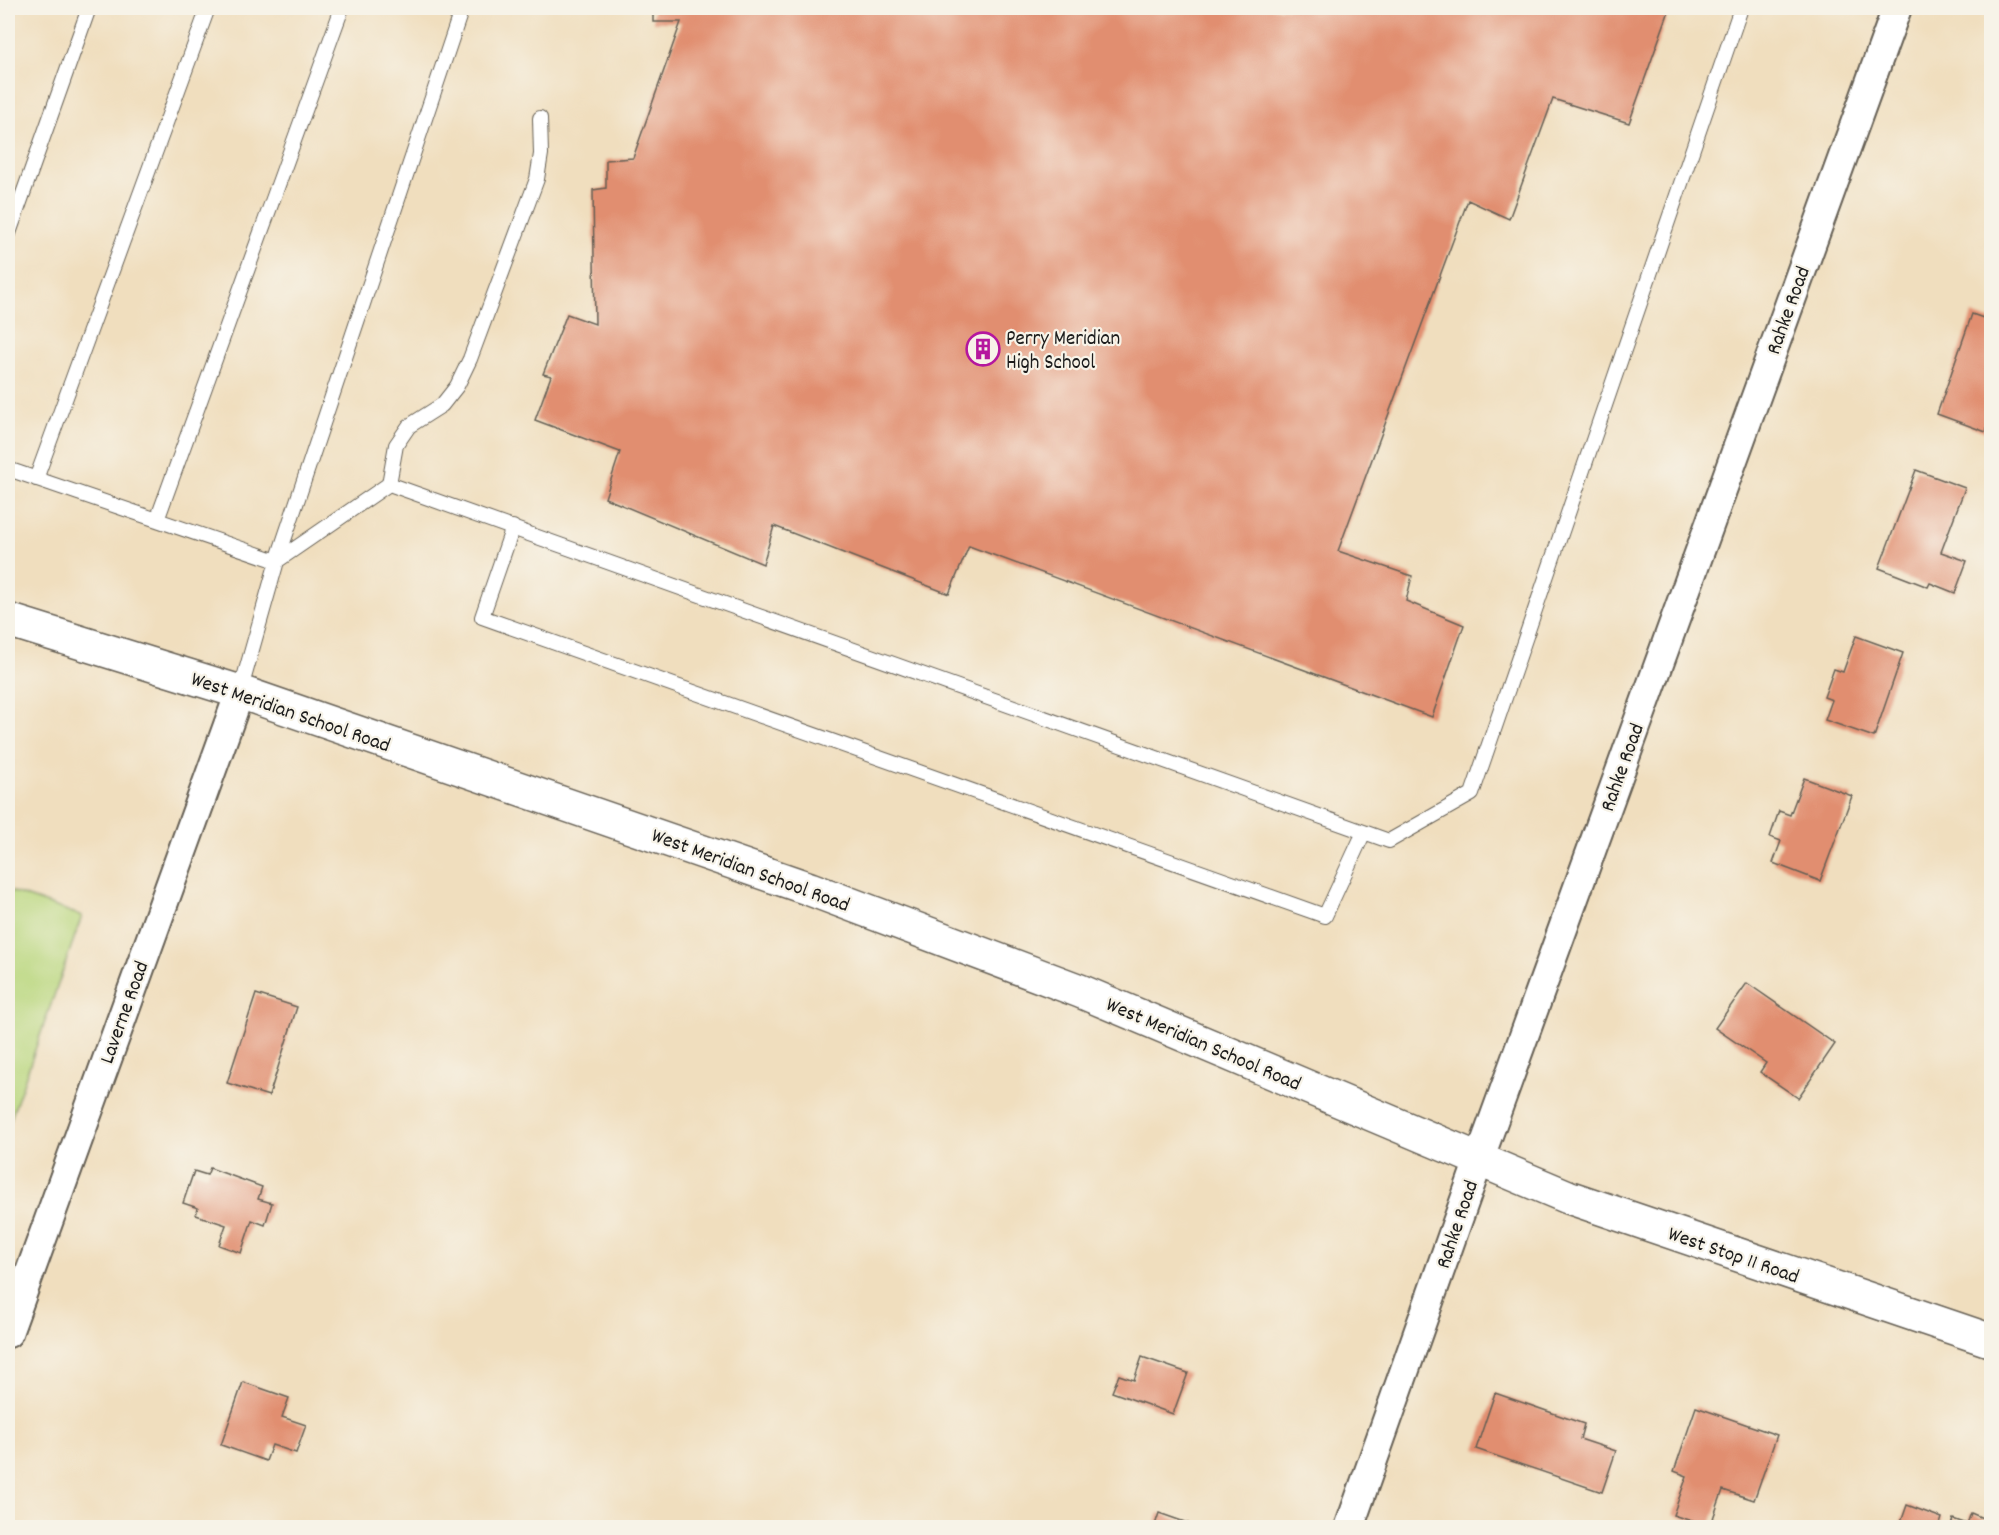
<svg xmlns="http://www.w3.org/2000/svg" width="1999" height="1535" viewBox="0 0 1999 1535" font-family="Dekko,sans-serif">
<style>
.green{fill:#b9d77e;stroke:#6a7a4d;stroke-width:1.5}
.building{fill:#e18e70}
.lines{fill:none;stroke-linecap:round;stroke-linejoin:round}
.lane-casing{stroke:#666055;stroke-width:16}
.street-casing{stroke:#666055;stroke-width:32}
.secondary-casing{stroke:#666055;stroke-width:36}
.lane{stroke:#fff;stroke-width:14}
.street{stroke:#fff;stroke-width:28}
.secondary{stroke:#fff;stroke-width:33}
.labels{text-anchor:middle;stroke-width:4.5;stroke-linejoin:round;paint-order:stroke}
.street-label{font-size:21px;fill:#1c1c1c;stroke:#f7f3e8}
.poi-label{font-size:21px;fill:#1c1c1c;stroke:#f7f3e8;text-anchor:start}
</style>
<rect width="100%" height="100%" fill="#f7f3e8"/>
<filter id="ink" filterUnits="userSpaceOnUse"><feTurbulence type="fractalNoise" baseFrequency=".0167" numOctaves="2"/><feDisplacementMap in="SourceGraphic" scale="12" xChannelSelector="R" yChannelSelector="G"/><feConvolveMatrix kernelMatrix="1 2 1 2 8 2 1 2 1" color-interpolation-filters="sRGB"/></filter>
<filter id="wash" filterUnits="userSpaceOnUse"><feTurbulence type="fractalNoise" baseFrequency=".008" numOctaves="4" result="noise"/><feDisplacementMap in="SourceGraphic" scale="24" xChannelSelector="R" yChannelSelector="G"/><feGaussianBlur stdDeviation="1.35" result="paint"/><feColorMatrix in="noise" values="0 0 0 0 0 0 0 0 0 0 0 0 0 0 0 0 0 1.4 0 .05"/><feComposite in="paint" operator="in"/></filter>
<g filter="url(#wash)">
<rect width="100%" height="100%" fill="#f0debe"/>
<!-- green -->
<path class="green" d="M8,890l74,26 -74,211z"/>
<g id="blocks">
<!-- building -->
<path class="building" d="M653,8h1017l-41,115 -76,-24 -44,120 -41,-19 -130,351 74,25 -6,25 58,24 -32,92 -463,-171 -20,48 -175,-68 -11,38 -158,-66 15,-46 -85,-32 16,-44 -8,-2 24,-60 28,10 -2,-134 13,-2v-28l27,-2 48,-136h-28z
M1972,314l20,7v94l-6,17 -49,-18z
M1916,470l49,18 -24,64 26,9 -12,32 -25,-10 -2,4 -49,-19z
M1856,636l47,17 -29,84 -49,-17 7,-20 -8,-3 10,-28 9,3z
M1804,778l48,18 -32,85 -47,-18 8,-22 -11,-4 9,-26 11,4z
M1747,983l88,61 -37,54 -38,-26 6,-9 -51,-35z
M256,994l41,13 -28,89 -42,-13z
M210,1168l52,19 -4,12 14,4 -7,22 -13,-5 -11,33 -22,-8 7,-20 -30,-10 2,-7 -15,-5 11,-32 13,4z
M1142,1357l46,16 -15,41 -61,-22 7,-17 15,5z
M243,1382l46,16 -7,19 24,8 -10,28 -24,-8 -6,16 -45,-16z
M1495,1393l89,31 -4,15 36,12 -14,41 -126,-43z
M1696,1407l81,28 -23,65 -31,-10 -13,37 -37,-12 14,-39 -13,-5z
M1907,1505l35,13 -3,10h-40z
M1159,1513l40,14v1h-45z
M1971,1513l21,9v6h-42l3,-9 14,5z"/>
</g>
</g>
<g filter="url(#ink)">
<use href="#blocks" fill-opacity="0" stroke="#666055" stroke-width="1.5"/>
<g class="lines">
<defs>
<path id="lane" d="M8,236l81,-228
M8,469l269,92 185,-553
M36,479l172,-471
M389,484l7,-39 13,-19 33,-21 15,-19 13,-27 67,-180 4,-25 -1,-36
M157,520l185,-512
M513,527l-31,90 843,299 39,-84
M240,692l37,-131 112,-77 1000,357 83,-47 269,-786"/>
<path id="street" d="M8,1333l232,-641
M1349,1528l130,-368 418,-1152"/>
<path id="secondary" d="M8,620l232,72 570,197 270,102 488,206 424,144"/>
</defs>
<!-- lane casing -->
<use href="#lane" class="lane-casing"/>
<!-- street casing -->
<use href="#street" class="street-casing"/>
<!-- secondary casing -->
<use href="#secondary" class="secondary-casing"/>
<!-- lane -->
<use href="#lane" class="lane"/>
<!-- street -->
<use href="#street" class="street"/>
<!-- secondary -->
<use href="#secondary" class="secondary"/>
</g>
</g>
<!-- icons -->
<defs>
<symbol id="building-ring" viewBox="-11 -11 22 22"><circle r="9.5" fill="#f7f3e8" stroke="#b5179e" stroke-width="1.5"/><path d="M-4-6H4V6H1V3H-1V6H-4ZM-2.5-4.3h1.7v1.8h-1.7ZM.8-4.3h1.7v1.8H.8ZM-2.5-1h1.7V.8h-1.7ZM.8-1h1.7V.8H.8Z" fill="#b5179e"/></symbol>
</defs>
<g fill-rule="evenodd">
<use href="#building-ring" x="964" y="330" width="38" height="38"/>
</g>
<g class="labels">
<!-- street labels -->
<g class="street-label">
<text transform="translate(1787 310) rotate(-70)" y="7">Rahke Road</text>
<text transform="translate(291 711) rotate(19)" y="7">West Meridian School Road</text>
<text transform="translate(1621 767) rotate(-70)" y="7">Rahke Road</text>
<text transform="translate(751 869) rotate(20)" y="7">West Meridian School Road</text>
<text transform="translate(123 1012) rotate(-70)" y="7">Laverne Road</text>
<text transform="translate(1204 1043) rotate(23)" y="7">West Meridian School Road</text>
<text transform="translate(1456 1224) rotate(-71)" y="7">Rahke Road</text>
<text transform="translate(1734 1254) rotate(19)" y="7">West Stop 11 Road</text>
</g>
<!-- poi labels -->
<g class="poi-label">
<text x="1006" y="344">Perry Meridian<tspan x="1006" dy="24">High School</tspan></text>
</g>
</g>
<!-- margin -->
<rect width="1999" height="1535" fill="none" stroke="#f7f3e8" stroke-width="30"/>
</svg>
